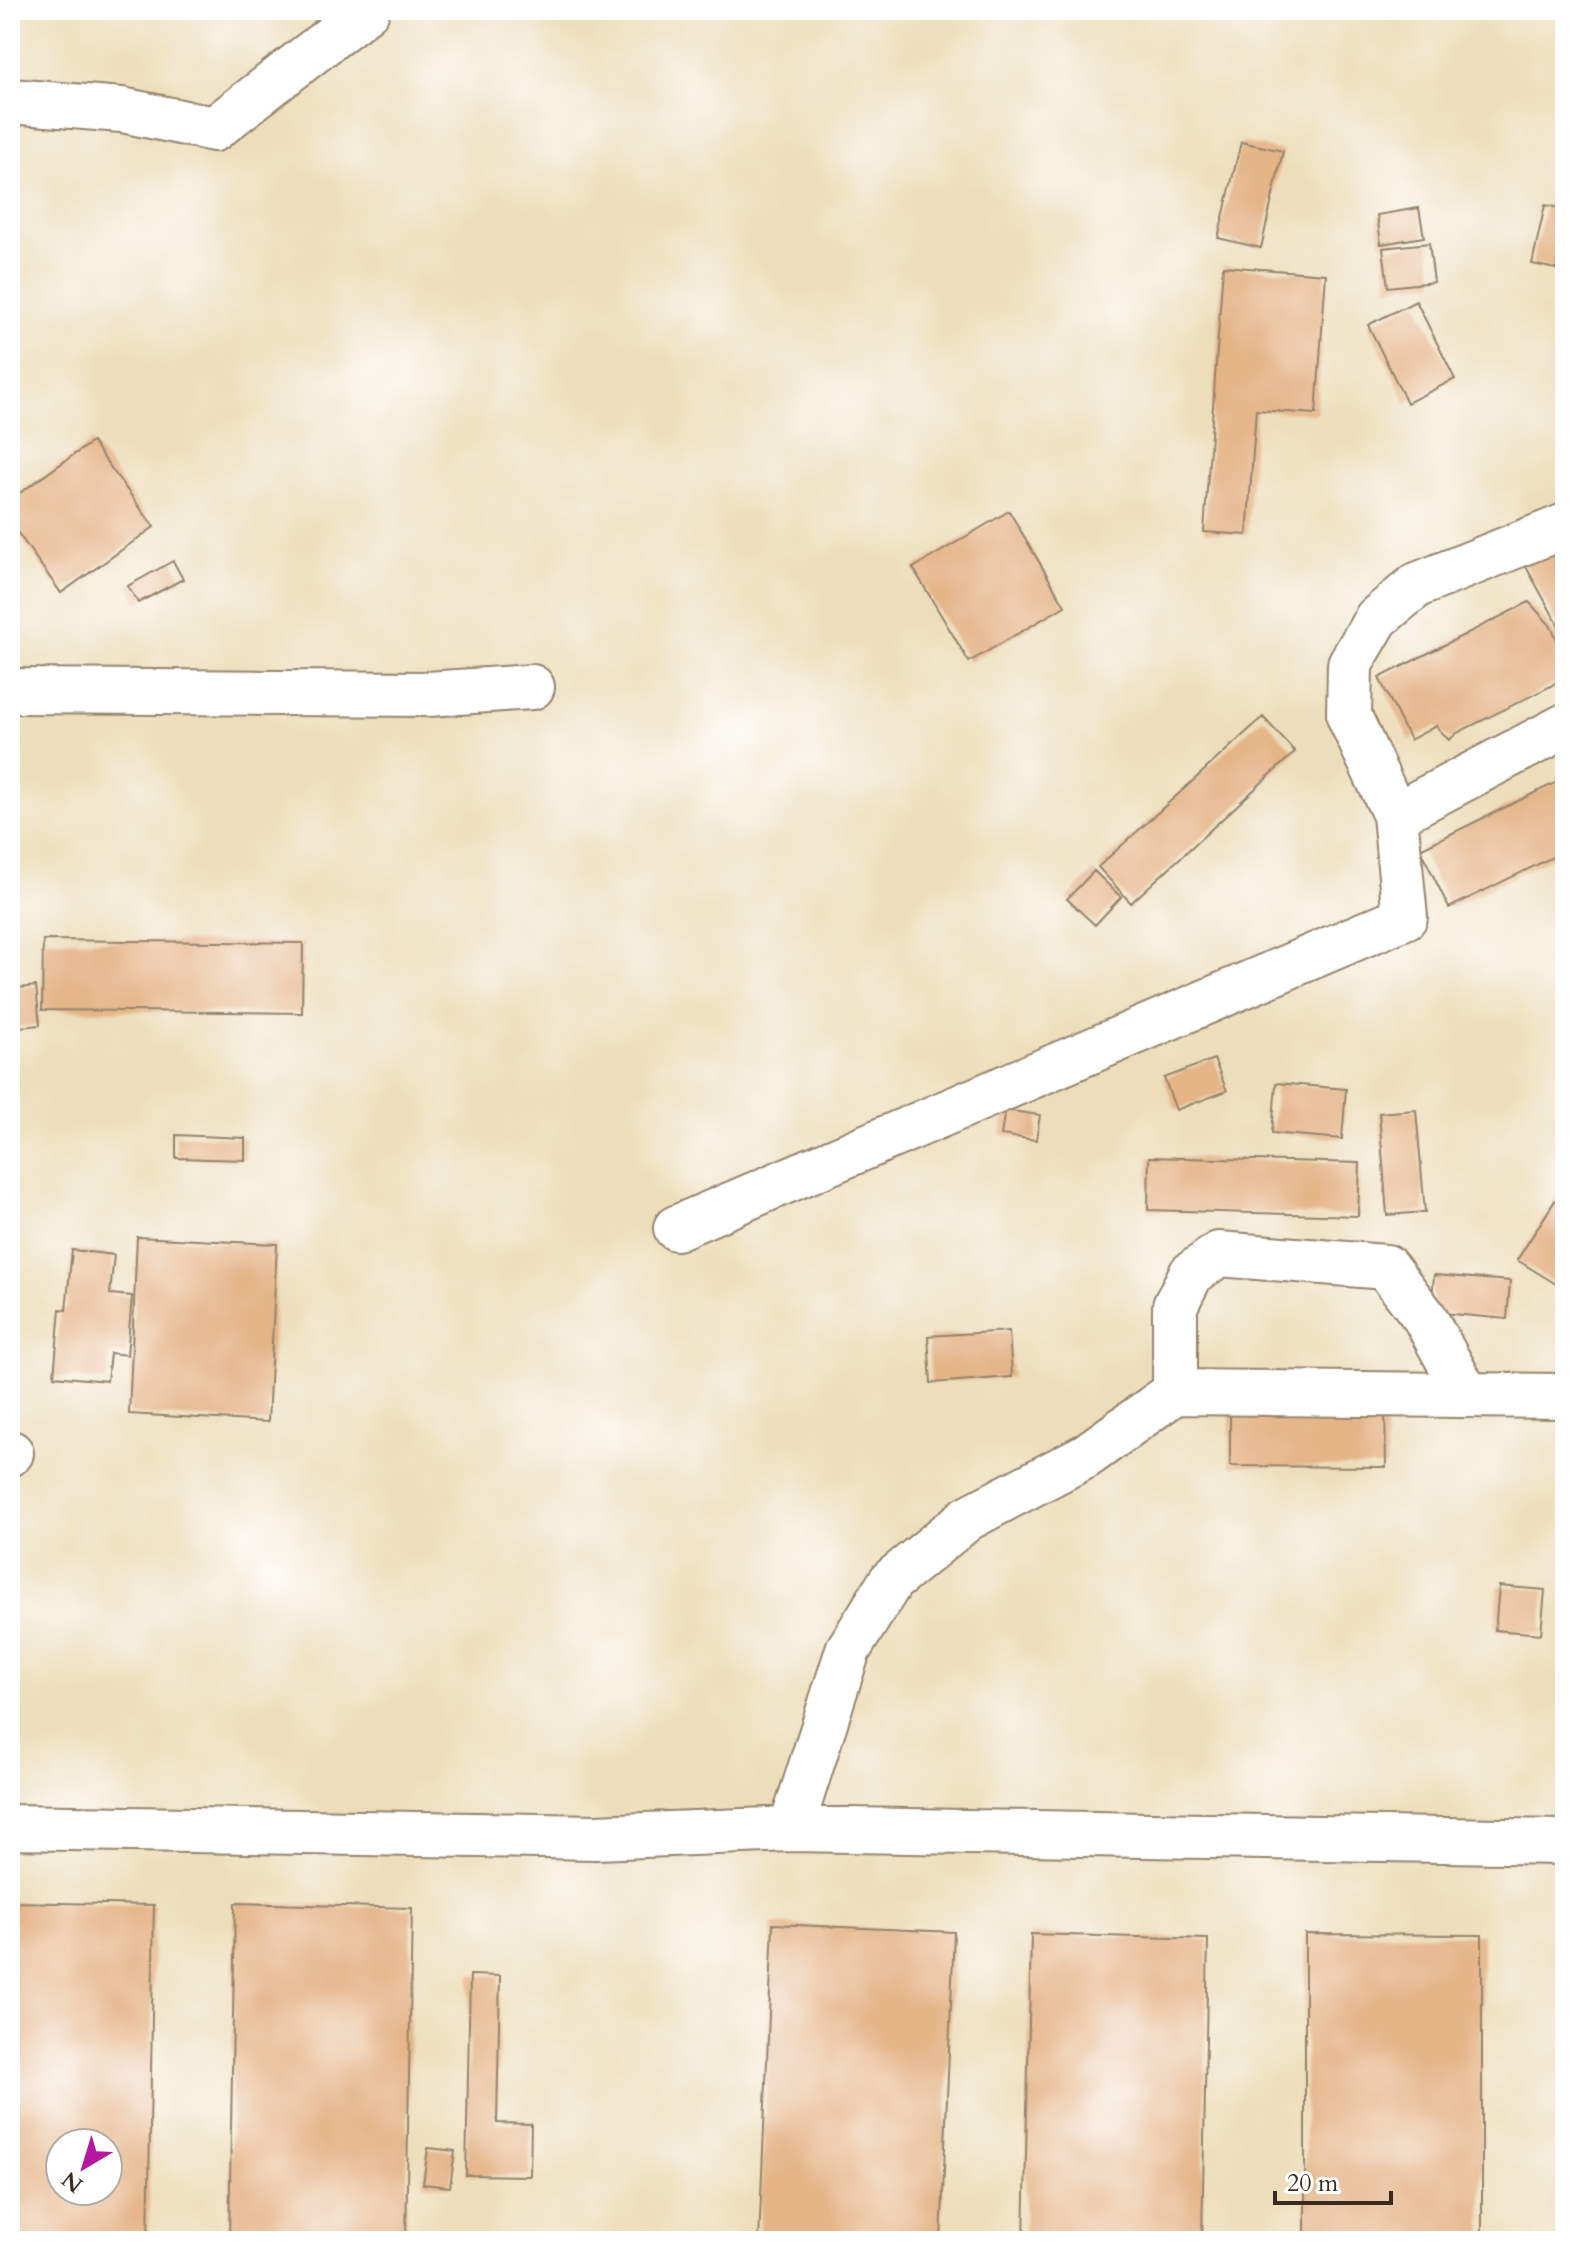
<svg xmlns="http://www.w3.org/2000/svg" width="1575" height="2251" viewBox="0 0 1575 2251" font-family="Cardo,serif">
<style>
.building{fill:#e5b487;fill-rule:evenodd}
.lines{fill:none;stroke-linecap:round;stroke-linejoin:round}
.minor-casing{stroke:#94846c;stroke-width:48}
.minor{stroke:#fff;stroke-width:44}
</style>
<rect width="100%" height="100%" fill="#fff"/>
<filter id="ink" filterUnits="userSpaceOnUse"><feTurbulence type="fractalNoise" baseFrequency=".0125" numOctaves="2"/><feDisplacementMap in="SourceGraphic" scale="16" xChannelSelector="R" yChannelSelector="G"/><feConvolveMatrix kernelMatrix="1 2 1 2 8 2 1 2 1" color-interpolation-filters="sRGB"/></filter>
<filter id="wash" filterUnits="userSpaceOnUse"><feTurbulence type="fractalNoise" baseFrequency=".006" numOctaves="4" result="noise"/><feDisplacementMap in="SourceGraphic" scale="32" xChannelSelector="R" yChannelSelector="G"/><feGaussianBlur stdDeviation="1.8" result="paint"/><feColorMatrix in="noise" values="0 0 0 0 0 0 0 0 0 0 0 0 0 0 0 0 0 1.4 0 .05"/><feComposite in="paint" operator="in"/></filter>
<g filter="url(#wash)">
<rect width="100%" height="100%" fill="#eddebb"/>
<g id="blocks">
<!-- building -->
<path class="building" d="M1241,142l42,9 -22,97 -43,-10z
M1545,205l20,4v62l-33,-7z
M1419,208l5,29 -43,7 -4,-29z
M1429,243l5,39 -46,5 -5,-39z
M1223,266l103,8 -10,140 -60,-4 -9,125 -43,-3z
M1416,301l39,78 -48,24 -39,-78z
M92,442l62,85 -93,66 -51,-71v-22z
M1009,511l56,95 -96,56 -56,-94z
M1565,537v100l-45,-81z
M173,561l10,18 -45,24 -10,-17z
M1529,602l21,23 15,30v20l-14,11 -94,47 -8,7 -13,-14 -26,14 -31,-62z
M1263,717l32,35 -164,151 -33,-36z
M1565,778v73l-116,57 -29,-59z
M1094,871l27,26 -26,28 -28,-26z
M43,940l260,3 -1,70 -260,-3z
M36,986l4,39 -30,3v-39z
M1214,1059l13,32 -51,19 -12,-32z
M1276,1083l70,6 -4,50 -70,-6z
M1005,1110l35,5 -4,25 -35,-5z
M1416,1110l9,102 -38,3 -8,-102z
M176,1135l69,3v22l-69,-2z
M1149,1157l211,6 -2,53 -210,-6z
M1565,1185v85l-9,14 -39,-24z
M137,1237l140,7 -9,178 -139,-8z
M72,1250l42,5 -4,39 22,2 -5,59 -17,-2 -3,28 -53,-5 6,-67 6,1z
M1434,1275l76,6 -3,38 -76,-7z
M1009,1331l3,46 -81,6 -3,-47z
M1230,1407l155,1 1,59 -156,-1z
M1499,1586l46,4 -4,44 -46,-4z
M10,1902l144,3 -6,336h-138zM60,2143h48v48h-48z
M235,1903l177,5 -6,333h-177z
M773,1924l181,8 -13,309h-182z
M1031,1934l177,5 -6,302h-178z
M1305,1934l177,1v306h-177z
M470,1975l30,1 -3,147 34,1 -1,52 -64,-1z
M428,2148l27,3 -5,36 -27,-3z"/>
</g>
</g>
<g filter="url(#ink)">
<use href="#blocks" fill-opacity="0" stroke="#94846c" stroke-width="2"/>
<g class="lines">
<defs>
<path id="minor" d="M10,101l112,9 92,19 153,-119
M10,691l418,3 104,-7
M1395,815l-46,-99 1,-52 27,-46 40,-33 148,-59
M676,1228l729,-311 -10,-102 170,-89
M1175,1392v-86l16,-32 28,-20 167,13 39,51 42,77
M10,1453h1
M10,1827l586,10 195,-8 774,13
M791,1829l57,-179 43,-69 77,-63 118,-62 89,-64 390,4"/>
</defs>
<!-- minor casing -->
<use href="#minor" class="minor-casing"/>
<!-- minor -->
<use href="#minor" class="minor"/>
</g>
</g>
<!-- margin -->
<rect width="1575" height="2251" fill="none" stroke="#fff" stroke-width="40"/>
<!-- north arrow -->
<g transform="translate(84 2167) rotate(218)"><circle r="38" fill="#ffffff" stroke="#b1aaa5" stroke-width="2"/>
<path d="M0-6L14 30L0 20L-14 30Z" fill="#b5179e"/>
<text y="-12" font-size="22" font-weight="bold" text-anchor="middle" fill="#3b2a1e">N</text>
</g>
<!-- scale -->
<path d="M1275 2191v12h116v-12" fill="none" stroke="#3b2a1e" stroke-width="4"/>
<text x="1287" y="2191" font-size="24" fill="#3b2a1e" stroke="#ffffff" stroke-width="6" paint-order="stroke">20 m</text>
</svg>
